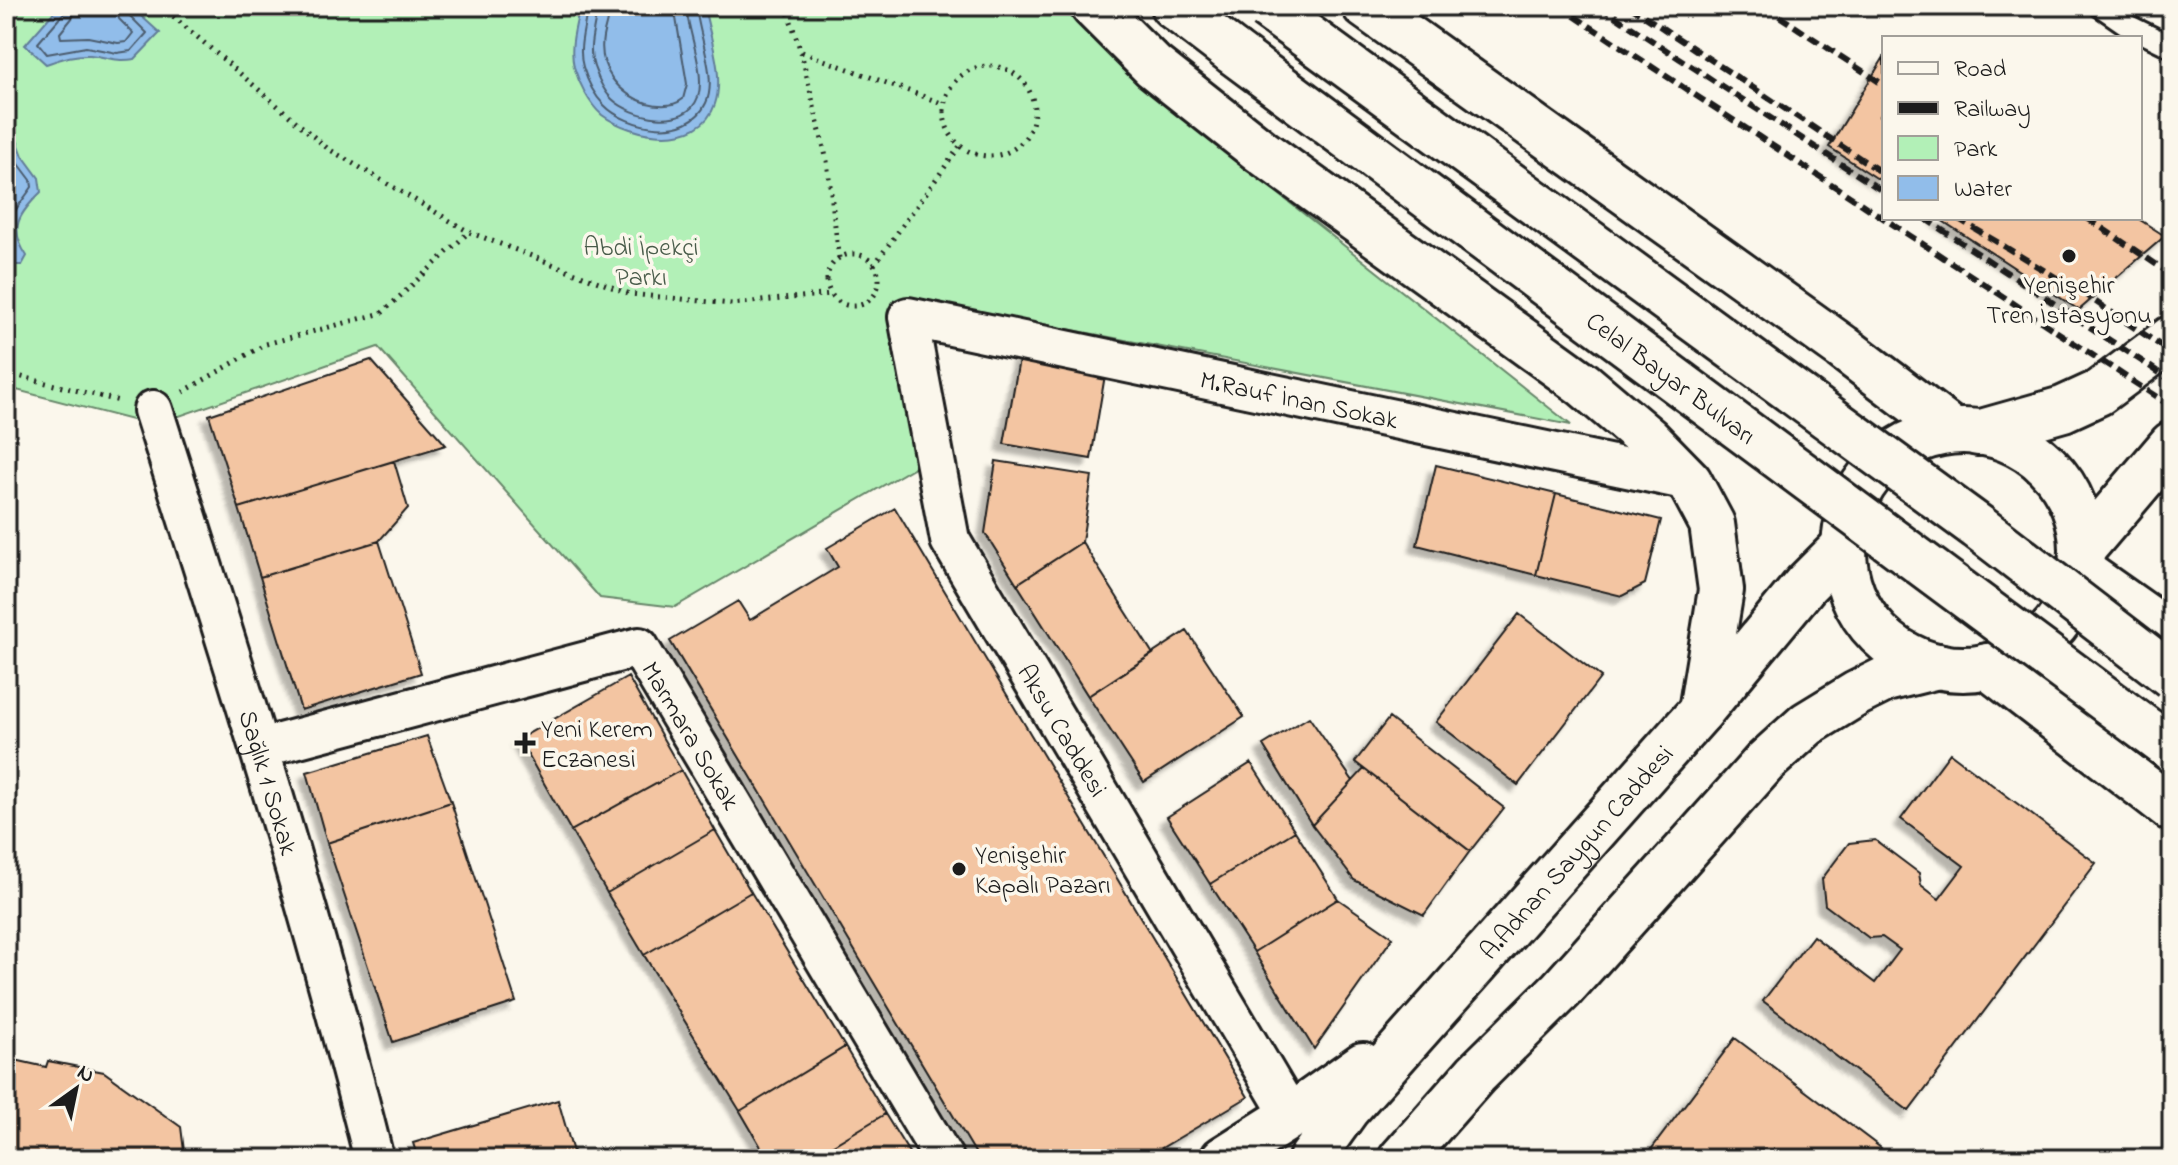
<svg xmlns="http://www.w3.org/2000/svg" width="2178" height="1165" viewBox="0 0 2178 1165" font-family="'Indie Flower',sans-serif">
<style>
.green{fill:#b2f0b7;stroke:#67866a;stroke-width:2}
.water{fill:#91bdea;stroke:#627d98;stroke-width:2}
.lines{fill:none;stroke-linecap:round;stroke-linejoin:round}
.shore{stroke:#4b5c6e;stroke-width:2}
.building{fill:#f3c5a2;stroke:#1c1c1c;stroke-width:2;filter:url(#shadow)}
.service-casing{stroke:#1c1c1c;stroke-width:26}
.minor-casing{stroke:#1c1c1c;stroke-width:44}
.secondary-casing{stroke:#1c1c1c;stroke-width:50}
.primary-casing{stroke:#1c1c1c;stroke-width:50}
.path{stroke:#1c1c1c;stroke-width:5;stroke-dasharray:2 6;stroke-linecap:butt}
.service{stroke:#fbf7ec;stroke-width:20}
.minor{stroke:#fbf7ec;stroke-width:38}
.secondary{stroke:#fbf7ec;stroke-width:44}
.primary{stroke:#fbf7ec;stroke-width:44}
.rail{stroke:#1c1c1c;stroke-width:6;stroke-dasharray:12 6;stroke-linecap:butt}
.primary-bridge-casing{stroke:#1c1c1c;stroke-width:50;stroke-linecap:butt}
.primary-bridge{stroke:#fbf7ec;stroke-width:44}
.poi-dot{fill:#1c1c1c;stroke:#fbf7ec;stroke-width:3}
.labels{text-anchor:middle;stroke-width:7;stroke-linejoin:round;paint-order:stroke}
.park-label{font-size:26px;fill:#495c4a;stroke:#fbf7ec}
.poi-label{font-size:26px;fill:#1c1c1c;stroke:#fbf7ec;text-anchor:start}
.street-label{font-size:26px;fill:#1c1c1c;stroke:#fbf7ec}
</style>
<defs>
<filter id="shadow"><feDropShadow dx="-7" dy="7" stdDeviation="2" flood-color="#0004"/></filter>
</defs>
<rect width="100%" height="100%" fill="#fbf7ec"/>
<filter id="ink" filterUnits="userSpaceOnUse"><feTurbulence type="fractalNoise" baseFrequency=".0125" numOctaves="2"/><feDisplacementMap in="SourceGraphic" scale="16" xChannelSelector="R" yChannelSelector="G"/><feConvolveMatrix kernelMatrix="1 2 1 2 8 2 1 2 1" color-interpolation-filters="sRGB"/></filter>
<g filter="url(#ink)">
<!-- green -->
<path class="green" d="M6,6h1057l64,68 444,351 -666,-127 -15,17 30,149 -245,143 -75,-9 -222,-251 -239,83 -3,-9 -123,-32 -7,7z"/>
<!-- water -->
<path class="water" d="M59,6h71l30,27 -25,26c-21,3 -26,-2 -45,-4 -16,-1 -29,4 -44,9l-21,-19z
M580,6h124c5,29 21,68 11,98 -15,46 -83,33 -113,11 -13,-11 -23,-32 -28,-48 -5,-21 2,-41 6,-61z
M6,110l17,46 16,22 2,14c-22,22 -33,36 -14,64l-5,9h-16z"/>
<g class="lines">
<!-- shore -->
<path class="shore" d="M65,6l-2,8 -25,29 9,11 39,-7 31,6 14,-2 16,-18 -19,-19 -2,-8
M75,6l-2,11 -13,16 1,5 27,-1 30,6 8,-1 7,-9 -14,-14 -3,-13
M587,6c-1,21 -10,40 -4,61 4,13 11,28 21,38 23,24 85,36 102,-2 12,-25 -8,-69 -10,-97
M597,6c-1,21 -11,40 -3,61 4,11 9,24 18,32 19,18 74,32 86,-2 8,-25 -10,-64 -12,-91
M609,6c0,11 -4,20 -6,31 -5,32 15,57 44,66 12,3 26,4 36,-4l4,-15 -13,-78
M6,134l10,26 15,20 1,7c-17,25 -32,34 -18,66l-8,4"/>
</g>
<!-- building -->
<path class="building" d="M1884,57v126l-55,-36z
M1938,218h199l28,18 -86,74z
M1020,354l86,15 -15,90 -87,-15z
M371,360l75,85 -207,63 -30,-93z
M394,461l14,47 -29,33 -119,36 -21,-69z
M996,461l96,15 -10,66 -65,42 -32,-51z
M1436,465l120,29 -20,81 -119,-30z
M1556,494l105,26 -16,64 -23,12 -86,-21z
M895,508l353,589 -105,62h-164l-309,-518 68,-40 12,19 88,-53 -11,-19z
M379,541l42,132 -120,37 -41,-133z
M1082,542l71,112 -65,42 -71,-112z
M1519,614l82,63 -83,108 -82,-63z
M1187,631l57,86 -100,65 -56,-86z
M628,677l53,93 -110,61 -52,-92z
M1309,717l44,64 -41,44 -49,-80z
M1389,718l115,90 -34,43 -115,-89z
M427,736l24,66 -124,41 -20,-71z
M1950,753l146,110 -187,248 -146,-110 50,-65 62,47 25,-33 -18,-13 -13,1 -44,-33 -3,-26 27,-36 26,-3 44,33 2,12 18,14 25,-33 -63,-47z
M1251,763l44,68 -85,53 -43,-67z
M1364,769l106,82 -46,64 -70,-35 -42,-55z
M681,770l34,60 -108,63 -36,-62z
M451,802l65,200 -123,40 -66,-199z
M715,830l36,62 -107,63 -37,-62z
M1295,831l43,68 -84,53 -44,-68z
M751,892l94,155 -105,64 -96,-156z
M1338,899l55,38 -79,112 -60,-97z
M1735,1038l146,110 -9,11h-228z
M845,1047l40,67 -75,45h-42l-28,-48z
M6,1058l40,9 2,-6 56,11 77,55 4,32h-179z
M558,1100l17,59h-157l-5,-16z
M885,1114l28,45h-103z"/>
<g class="lines">
<defs>
<path id="service" d="M2100,6l29,20 43,21"/>
<g id="minor">
<path id="s1" d="M153,410c79,248 158,496 221,749"/>
<path id="s2" d="M261,748l378,-101 305,512"/>
<path id="s3" d="M1291,1116l-341,-576 -42,-223 781,164"/>
</g>
<g id="secondary">
<circle cx="1963" cy="550" r="119"/>
<path d="M1978,433l85,-24 35,-16 74,-55"/>
<path d="M2082,550l90,-106"/>
<path d="M1223,1159l68,-43 72,-51"/>
<path id="s4" d="M1311,1159l36,-50 354,-398 105,-127 38,-38"/>
<path d="M1401,1159l75,-85 85,-84 204,-228 42,-38 49,-30 30,-15 52,-13"/>
</g>
<path id="primary" d="M1093,6l60,60 109,86 321,232 65,55 41,42 23,43 9,66 -20,121
M1173,6l60,46
M1365,6l477,341 108,82
M2081,571l91,64
M1987,666l185,143"/>
</defs>
<!-- service casing -->
<use href="#service" class="service-casing"/>
<!-- minor casing -->
<use href="#minor" class="minor-casing"/>
<!-- secondary casing -->
<use href="#secondary" class="secondary-casing"/>
<!-- primary casing -->
<use href="#primary" class="primary-casing"/>
<!-- path -->
<path class="path" d="M161,6l166,142 142,84 161,62 102,10 99,-10
M786,6l15,46 26,109 12,97
M802,52l142,52
M944 111a45 45 0 1 1 90 0a45 45 0 1 1-90 0Z
M1880,114l4,3
M827 280a26 26 0 1 1 52 0a26 26 0 1 1-52 0Z
M874,265l86,-119
M6,373l113,28
M183,392l83,-48 116,-31 87,-81"/>
<!-- service -->
<use href="#service" class="service"/>
<!-- minor -->
<use href="#minor" class="minor"/>
<!-- secondary -->
<use href="#secondary" class="secondary"/>
<!-- primary -->
<use href="#primary" class="primary"/>
<!-- rail -->
<path class="rail" d="M1559,6l613,401
M1599,6l285,186
M1629,6l255,168
M1764,6l120,79
M1924,218l248,163
M1957,218l130,78 85,57
M2087,218l85,57"/>
<defs>
<g id="primary-bridge">
<path d="M1267,7l711,520 194,149"/>
<path id="s5" d="M1233,52l939,697"/>
</g>
</defs>
<!-- primary-bridge casing -->
<use href="#primary-bridge" class="primary-bridge-casing"/>
<!-- primary-bridge -->
<use href="#primary-bridge" class="primary-bridge"/>
</g>
</g>
<!-- markers -->
<g class="poi-dot">
<circle cx="2069" cy="256" r="8"/>
<path d="M521 731h8v8h8v8h-8v8h-8v-8h-8v-8h8z"/>
<circle cx="959" cy="869" r="8"/>
</g>
<g class="labels">
<!-- park labels -->
<g class="park-label">
<text x="641" y="255">Abdi İpekçi<tspan x="641" dy="30">Parkı</tspan></text>
</g>
<!-- poi labels -->
<g class="poi-label">
<text x="2069" y="293" text-anchor="middle">Yenişehir<tspan x="2069" dy="30">Tren İstasyonu</tspan></text>
<text x="541" y="737">Yeni Kerem<tspan x="541" dy="30">Eczanesi</tspan></text>
<text x="975" y="863">Yenişehir<tspan x="975" dy="30">Kapalı Pazarı</tspan></text>
</g>
<!-- street labels -->
<g class="street-label">
<text dy="9" stroke="none"><textPath href="#s5" startOffset="546">Celal Bayar Bulvarı</textPath></text>
<text dy="9" stroke="none"><textPath href="#s3" startOffset="1296">M.Rauf İnan Sokak</textPath></text>
<text transform="translate(1063 730) rotate(59)" y="9">Aksu Caddesi</text>
<text dy="9" stroke="none"><textPath href="#s2" startOffset="494">Marmara Sokak</textPath></text>
<text dy="9" stroke="none"><textPath href="#s1" startOffset="390">Sağlık 1 Sokak</textPath></text>
<text dy="9" stroke="none"><textPath href="#s4" startOffset="406">A.Adnan Saygun Caddesi</textPath></text>
</g>
</g>
<!-- margin -->
<rect width="2178" height="1165" fill="none" stroke="#fbf7ec" stroke-width="32"/>
<rect x="16" y="16" width="2146" height="1133" fill="none" stroke="#1c1c1c" stroke-width="3" filter="url(#ink)"/>
<!-- legend -->
<rect x="1882" y="36" width="260" height="184" fill="#fbf7ec" stroke="#a29f99" stroke-width="2"/>
<rect x="1898" y="62" width="40" height="12" fill="#fbf7ec" stroke="#a29f99" stroke-width="2"/>
<text x="1954" y="76" font-size="24" fill="#1c1c1c">Road</text>
<rect x="1898" y="102" width="40" height="12" fill="#1c1c1c" stroke="#a29f99" stroke-width="2"/>
<text x="1954" y="116" font-size="24" fill="#1c1c1c">Railway</text>
<rect x="1898" y="136" width="40" height="24" fill="#b2f0b7" stroke="#a29f99" stroke-width="2"/>
<text x="1954" y="156" font-size="24" fill="#1c1c1c">Park</text>
<rect x="1898" y="176" width="40" height="24" fill="#91bdea" stroke="#a29f99" stroke-width="2"/>
<text x="1954" y="196" font-size="24" fill="#1c1c1c">Water</text>
<!-- north arrow -->
<g transform="translate(76 1089) rotate(33)" stroke="#fbf7ec" stroke-width="6" paint-order="stroke">
<path d="M0-6L14 30L0 20L-14 30Z" fill="#1c1c1c"/>
<text y="-12" font-size="22" font-weight="bold" text-anchor="middle" fill="#1c1c1c">N</text>
</g>
</svg>
